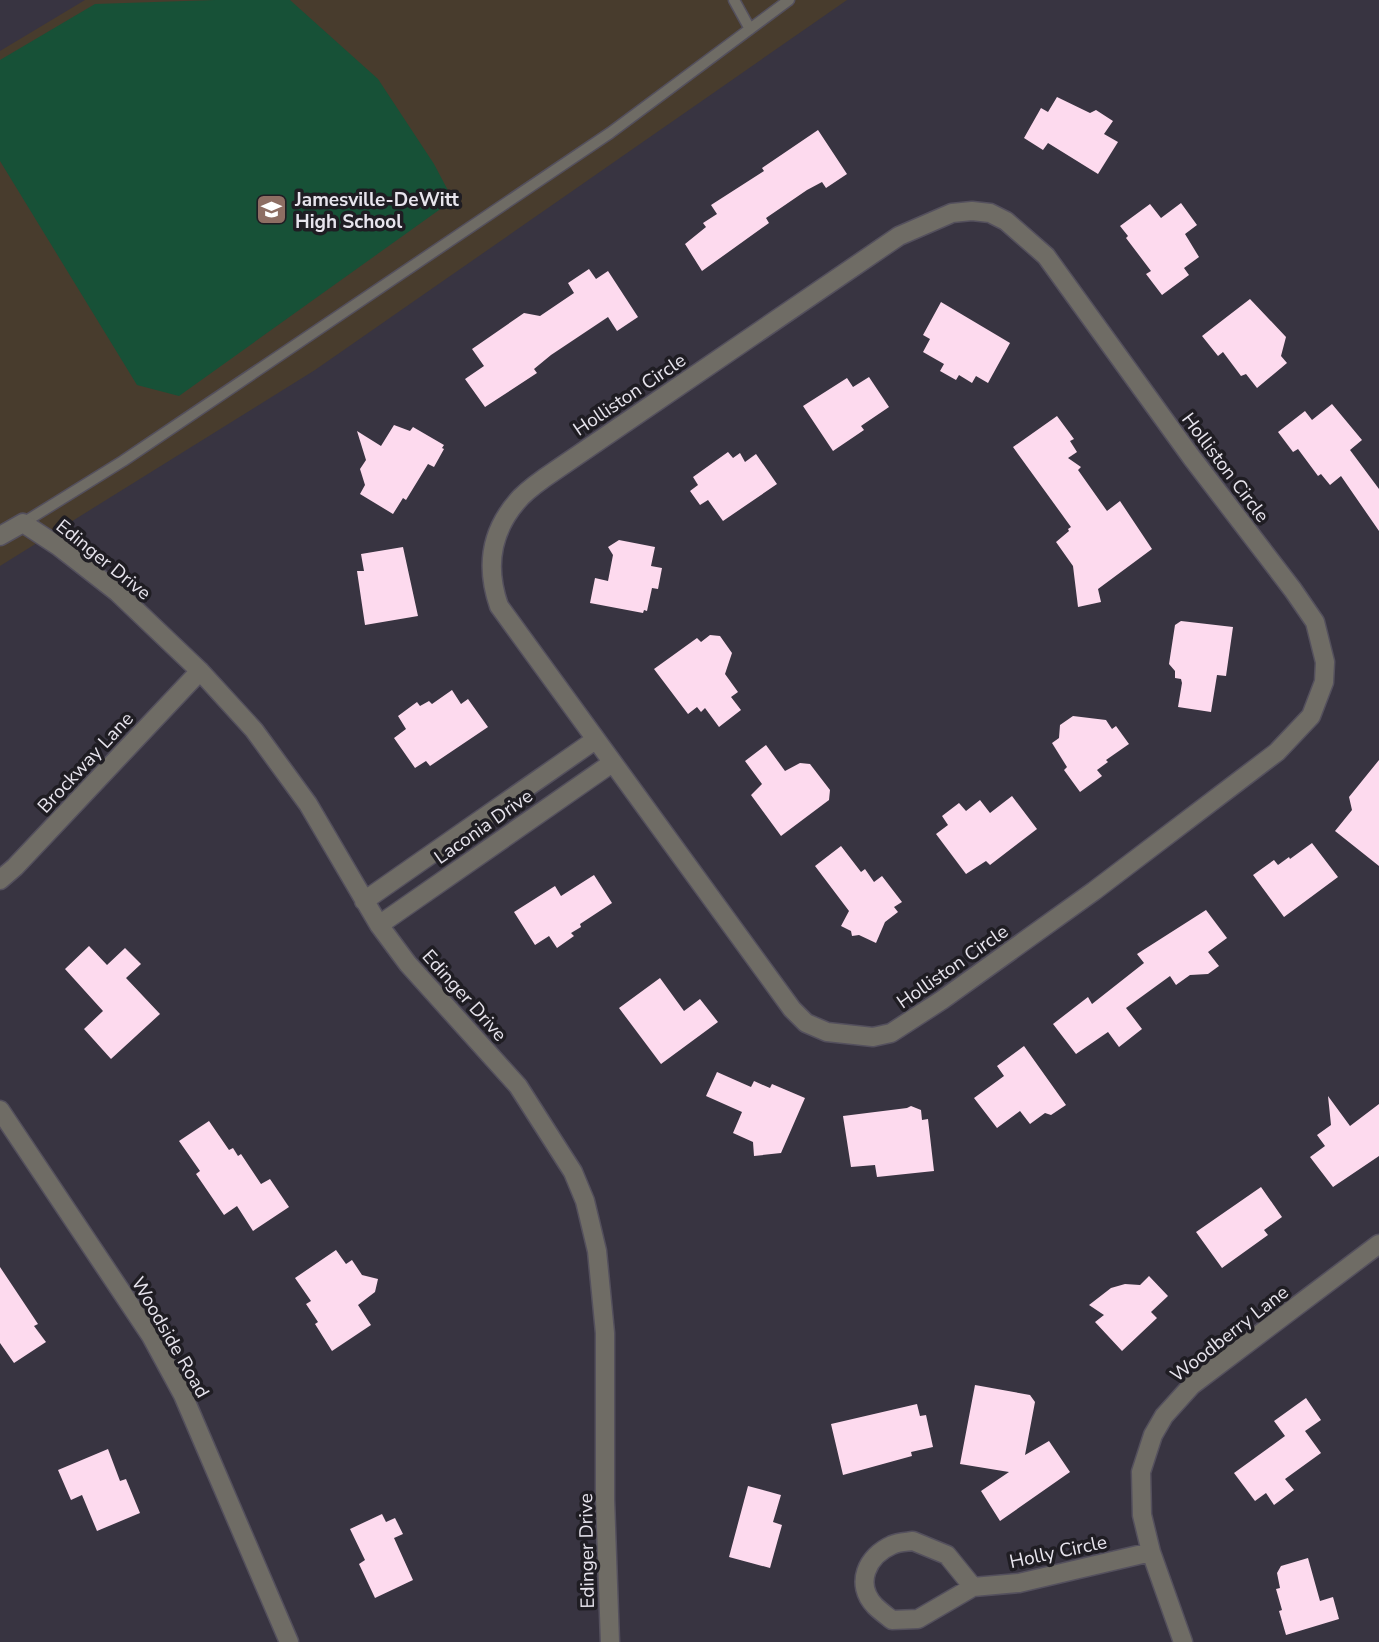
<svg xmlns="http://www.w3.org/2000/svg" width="1379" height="1642" viewBox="0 0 1379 1642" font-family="'Nunito Sans',sans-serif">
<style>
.education{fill:#483c2d}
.green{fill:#175137}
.building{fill:#fddaee}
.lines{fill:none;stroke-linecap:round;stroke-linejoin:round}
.service-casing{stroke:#54505d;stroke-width:13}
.minor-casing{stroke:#54505d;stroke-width:21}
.service{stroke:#6f6c65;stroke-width:10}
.minor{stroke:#6f6c65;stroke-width:18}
.labels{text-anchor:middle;stroke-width:7;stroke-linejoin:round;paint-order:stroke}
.poi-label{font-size:19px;font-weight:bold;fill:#e7e4ed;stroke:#1f1d23;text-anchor:start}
.street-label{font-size:19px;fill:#e7e4ed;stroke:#1f1d23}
</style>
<rect width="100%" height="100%" fill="#383441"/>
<!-- education -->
<path class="education" d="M85,0h762l-532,370 -315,196v-515z"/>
<!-- green -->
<path class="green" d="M215,0h75l88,79 56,85 19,36 -274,196 -42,-11 -137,-224v-101l95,-56z"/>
<!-- building -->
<path class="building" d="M1057,97l33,16 6,-3 17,11 -9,13 14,8 -20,32 -50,-31 -5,7 -19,-12 17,-30 7,4z
M818,130l29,44 -21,14 -4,-6 -15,8 -41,28 3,5 -67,48 -17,-27 21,-17 -3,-4 14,-9 -6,-9 53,-34 -2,-3z
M1181,203l16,22 -12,9 14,23 -15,11 5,7 -27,20 -16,-21 5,-3 -25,-33 2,-2 -8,-10 30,-22 11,14z
M589,269l7,10 12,-8 30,46 -21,14 -9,-14 -57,38 -17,14 3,4 -52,34 -20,-28 19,-13 -12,-17 52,-36 16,3 34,-23 -6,-10z
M1250,299l36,38 -5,19 6,7 -30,25 -11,-14 -5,2 -18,-24 -5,4 -16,-20z
M941,302l69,41 -22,40 -12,-7 -4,7 -13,-8 -3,5 -16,-9 4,-7 -21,-12 7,-13 -7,-4z
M869,377l20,30 -28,19 3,4 -31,21 -30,-45 44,-28 6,9z
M1332,404l30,36 -12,10 29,39v42l-38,-55 -11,9 -9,-11 -3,2 -20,-27 -5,3 -15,-20 27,-21 7,9z
M1057,416l17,23 -4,2 7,11 -9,6 13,9 -3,3 29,41 13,-10 32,48 -54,40 3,13 -23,5 -5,-41 -17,-24 13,-11 -1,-2 3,-2 -58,-80z
M394,425l16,6 3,-4 31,18 -2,3 2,1 -10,18 -6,-3 -22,36 -3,-2 -10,16 -33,-20 5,-9 -5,-16 6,-9 -9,-29 24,15z
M728,452l5,6 7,-5 5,9 11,-8 21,30 -54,37 -15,-21 -8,5 -10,-14 8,-6 -5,-8z
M619,540l36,7 -4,19 11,2 -4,21 -6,-1 -5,23 -3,-1 -1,3 -53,-10 5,-25 13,3 5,-26 -5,-8z
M403,547l15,69 -53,9 -8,-54h7l-3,-17z
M1181,621l52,6 -7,49 -9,-1 -6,37 -33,-5 4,-24 -1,-4 -6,-1v-7l-6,-7 6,-39z
M710,635l10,1 12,17 -7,21 13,18 -7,5 10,13 -22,17 -14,-19 -4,4 -4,-5 -9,7 -34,-45 43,-31 4,4z
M452,690l9,14 7,-5 20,28 -58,39 -4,-5 -11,7 -21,-30 12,-9 -8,-13 19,-14 3,4 9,-5 3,3z
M1073,716l33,4 6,9 4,-3 13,18 -23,16 2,2 -11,8 5,6 -22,16 -16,-22 3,-3 -15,-24 7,-5 1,-13z
M766,745l19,26 15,-8 10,1 20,26 -1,10 -48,36 -30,-41 11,-11 -17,-23z
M1379,760v106l-44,-35 17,-21 -3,-13z
M1012,796l25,33 -47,36 -4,-4 -20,13 -30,-40 12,-9 -6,-9 17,-13 7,8 14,-11 10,13z
M1312,843l26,34 -54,40 -31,-42 21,-15 4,5 11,-8 1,2z
M841,846l20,26 4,-3 9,13 8,-6 20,26 -8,5 4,5 -13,10 -9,21 -17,-8 -7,1 -1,-5 -10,-5 8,-15 -34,-45z
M594,875l18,28 -32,21 1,3 -10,6 3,3 -17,12 -8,-12 -14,9 -21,-33 41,-26 6,10z
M1206,910l21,28 -19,14 11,14 -11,8 -18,1 -14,10 -6,-9 -44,32 16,21 -23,18 -11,-15 -32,22 -23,-30 35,-27 4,7 52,-41 -7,-9z
M89,946l18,19 18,-17 16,16 -15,14 34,36 -49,45 -27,-30 19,-18 -38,-42z
M660,978l24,33 16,-12 18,23 -57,42 -42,-56z
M1024,1046l42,59 -15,10 -6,-2 -15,11 -10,-13 -23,17 -23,-30 30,-22 -7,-10z
M717,1072l34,15 3,-6 16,7 2,-4 33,14 -24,55 -27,3 -1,-14 -20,-9 9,-21 -36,-16z
M1328,1096l22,30 29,-22v52l-46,31 -23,-30 15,-11 -8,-11 14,-10z
M911,1106l10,4 1,10 6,-1 6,52 -57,6 -2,-12 -24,2 -8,-51 64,-8z
M209,1121l20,29 4,-2 5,8 3,-2 20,30 9,-5 19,28 -36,24 -16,-25 -13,9 -28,-41 4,-3 -21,-30z
M1261,1187l21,30 -18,13 4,5 -46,33 -26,-36z
M336,1250l10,14 6,-4 10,15 16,4 -3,13 -17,13 13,20 -39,26 -17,-27 3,-2 -12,-18 5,-3 -16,-23z
M0,1267l38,57 -4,2 12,16 -32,21 -14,-20z
M1149,1276l19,20 -17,16 6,6 -35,33 -27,-29 9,-7 -15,-10 22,-17 14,-4 15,1z
M975,1385l55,10 5,7 -10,53 24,-14 21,31 -70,49 -19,-30 28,-19 -49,-8z
M1306,1398l15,22 -16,11 16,22 -36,26 9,11 -20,15 -8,-12 -11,8 -21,-28 51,-37 -11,-15z
M917,1404l3,12 6,-1 7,32 -22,5 1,4 -69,19 -12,-51z
M108,1449l12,32 6,-2 14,34 -43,18 -15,-36 -11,5 -13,-30z
M748,1486l33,9 -8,27 9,3 -12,43 -41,-11z
M382,1514l4,8 9,-4 8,16 -9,4 19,42 -38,18 -16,-34 6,-4 -15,-31z
M1308,1558l12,43 13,-4 6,22 -53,16 -7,-24 3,-1 -6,-21 4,-1 -3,-15 4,-7z"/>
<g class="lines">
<defs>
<path id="service" d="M734,0l16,29
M23,523l100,-62 487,-328 179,-133"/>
<path id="minor" d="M972,211l18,2 16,8 40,35 146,202 101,132 22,32 10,40 -1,20 -13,34 -34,36 -183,139 -152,109 -51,33 -18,4 -46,-5 -21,-9 -14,-14 -293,-403c-14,-40 -8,-77 22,-109 10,-10 23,-19 35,-27l343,-234 53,-23z
M0,536l23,-13 35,23 59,46 83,79 54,59 54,74 71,121 29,39 110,122 55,86 12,29 12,50 8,82v166l5,143
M0,880l15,-13 185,-196
M364,901l231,-161
M379,925l233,-162
M0,1110l151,226 32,59 106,247
M913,1541l34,14 26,32 -55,32 -26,1c-5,-4 -12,-9 -17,-14 -21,-22 -8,-50 17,-61 6,-3 14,-3 21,-4z
M973,1587l46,-4 132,-31
M1183,1642l-32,-90 -9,-37 -1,-43 12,-37 11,-19 28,-31 187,-141"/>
</defs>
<!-- service casing -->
<use href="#service" class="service-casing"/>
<!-- minor casing -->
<use href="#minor" class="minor-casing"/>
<!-- service -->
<use href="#service" class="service"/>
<!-- minor -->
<use href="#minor" class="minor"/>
</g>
<!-- icons -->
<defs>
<symbol id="school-square" viewBox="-11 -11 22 22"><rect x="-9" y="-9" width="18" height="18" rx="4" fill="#8d6e63" stroke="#1f1d23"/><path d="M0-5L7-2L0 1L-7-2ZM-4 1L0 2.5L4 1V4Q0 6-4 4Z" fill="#fff"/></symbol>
</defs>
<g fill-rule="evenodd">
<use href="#school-square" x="254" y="192" width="35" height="35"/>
</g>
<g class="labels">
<!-- poi labels -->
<g class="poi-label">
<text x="295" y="206">Jamesville-DeWitt<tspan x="295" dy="22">High School</tspan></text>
</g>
<!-- street labels -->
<g class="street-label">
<text transform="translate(629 394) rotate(-34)" y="7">Holliston Circle</text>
<text transform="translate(1226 467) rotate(53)" y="7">Holliston Circle</text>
<text transform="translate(104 559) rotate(39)" y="7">Edinger Drive</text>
<text transform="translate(85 762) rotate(-47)" y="7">Brockway Lane</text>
<text transform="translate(483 826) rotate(-35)" y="7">Laconia Drive</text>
<text transform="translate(952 966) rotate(-35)" y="7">Holliston Circle</text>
<text transform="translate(465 995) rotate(48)" y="7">Edinger Drive</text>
<text transform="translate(1229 1333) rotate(-38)" y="7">Woodberry Lane</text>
<text transform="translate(171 1337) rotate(60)" y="7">Woodside Road</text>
<text transform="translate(586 1551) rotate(-91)" y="7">Edinger Drive</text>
<text transform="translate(1058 1551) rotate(-12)" y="7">Holly Circle</text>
</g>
</g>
</svg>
